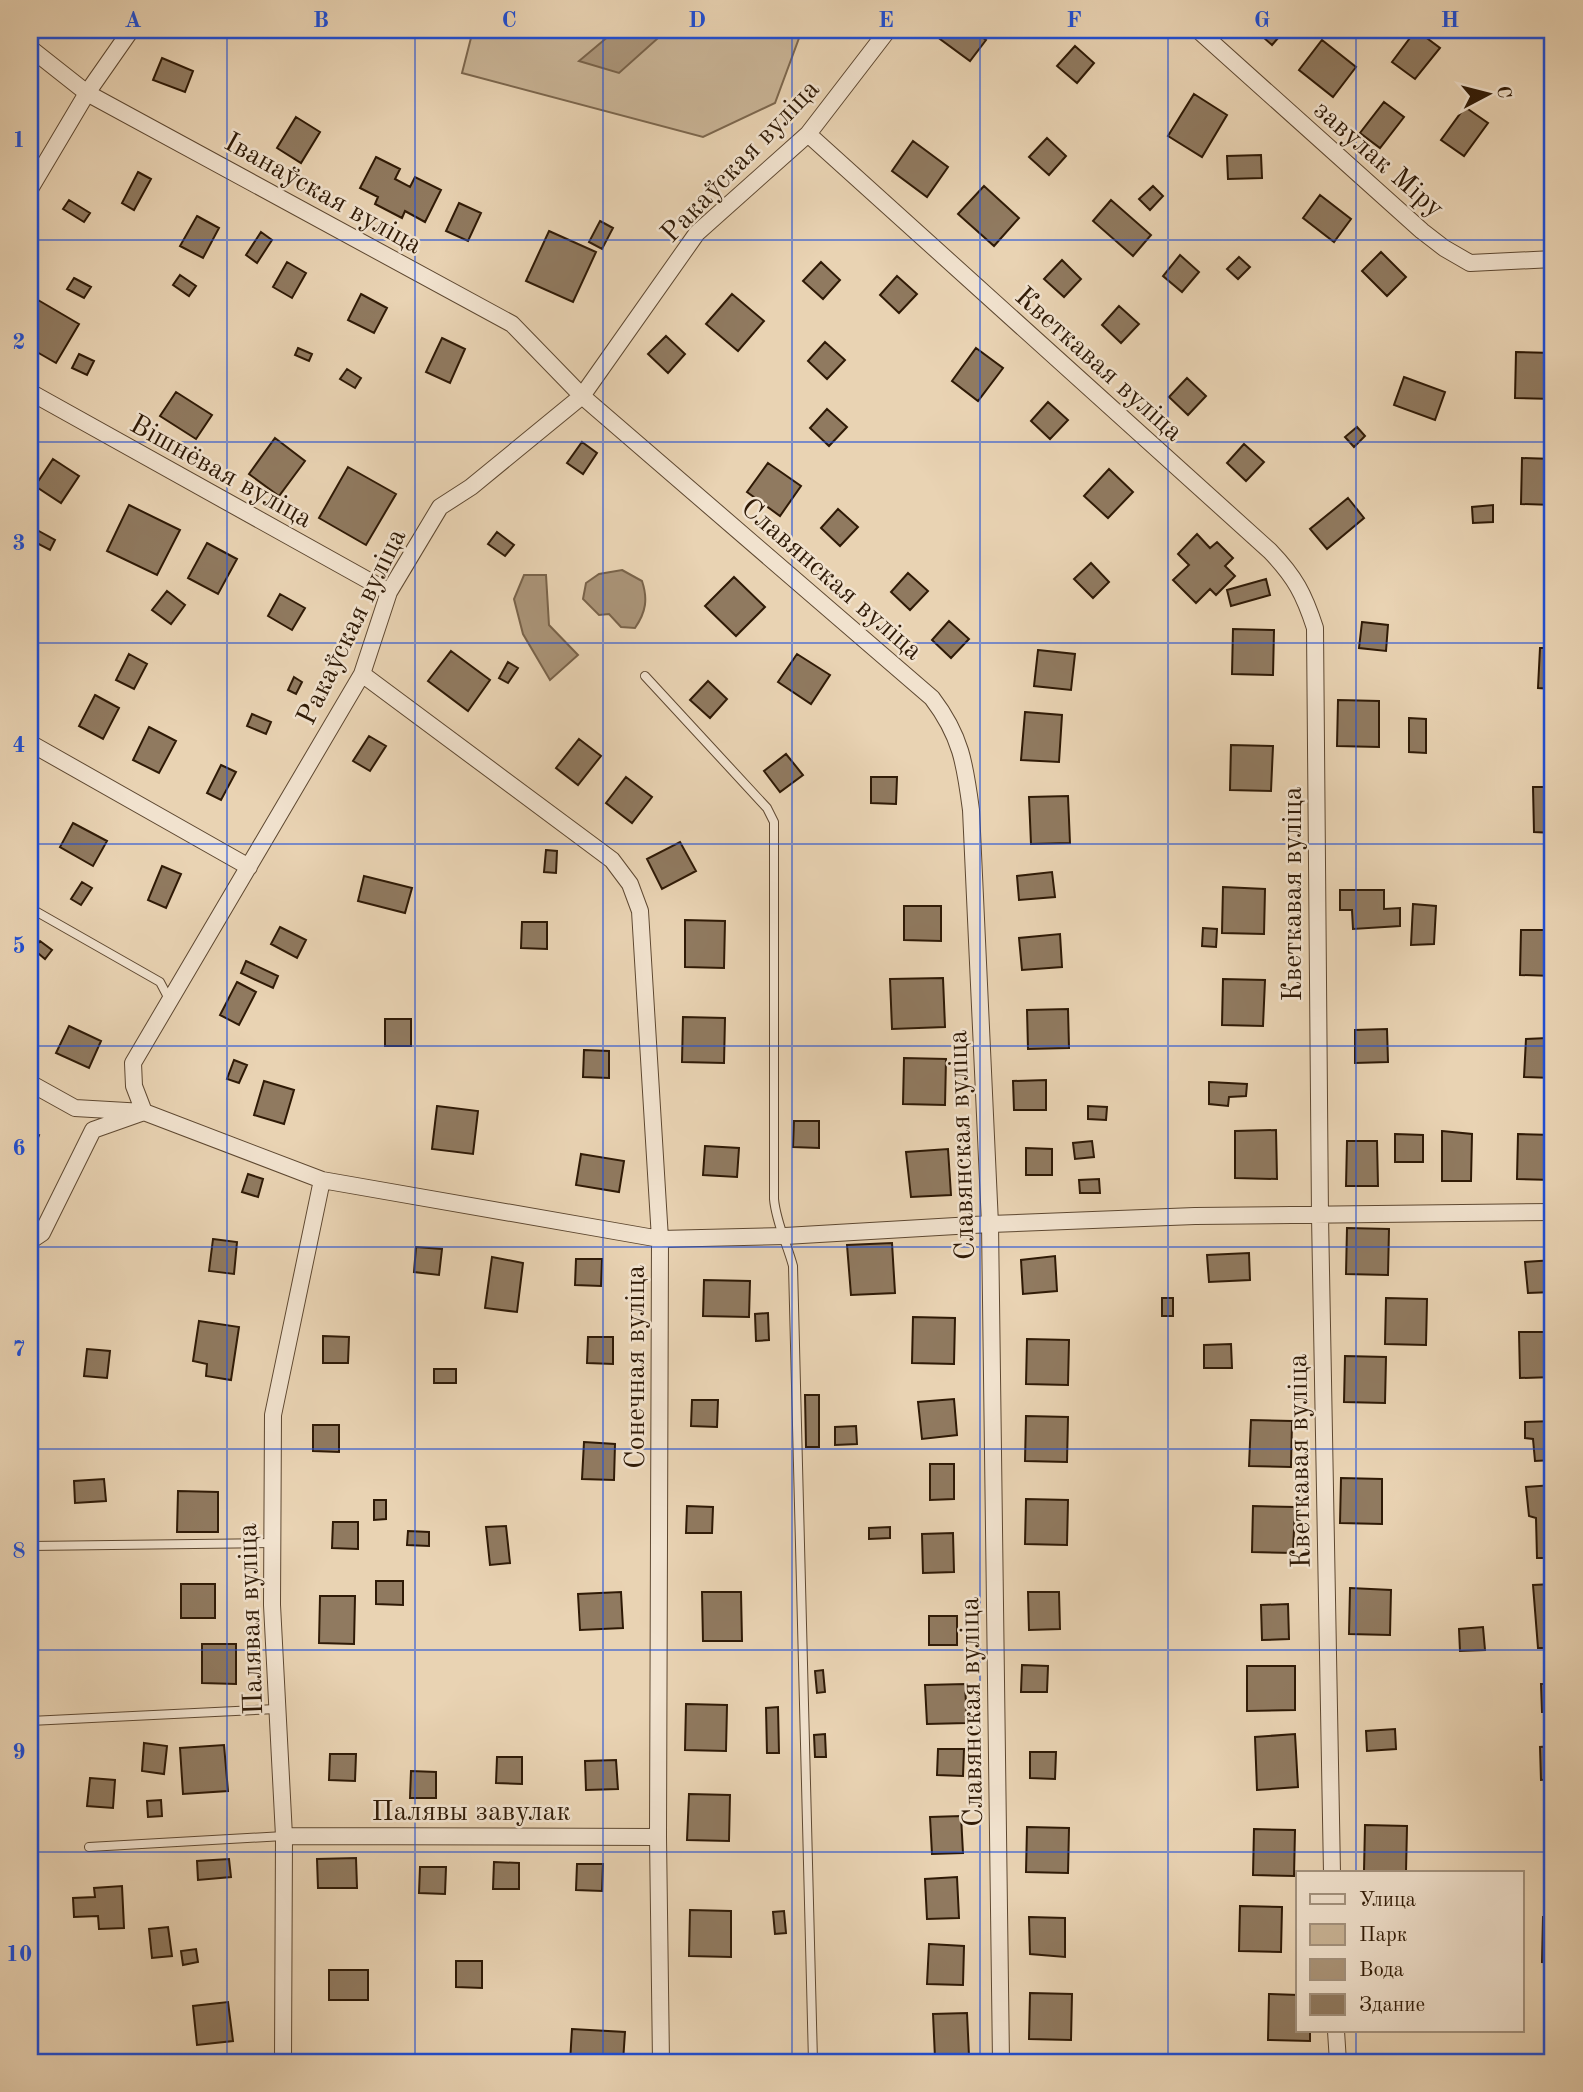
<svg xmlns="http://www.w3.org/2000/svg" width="1583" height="2092" viewBox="0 0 1583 2092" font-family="'Old Standard TT',serif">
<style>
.green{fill:#c9b496;stroke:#7c674e;stroke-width:2}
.water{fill:#aa9478;stroke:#79634a;stroke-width:2}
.building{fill:#907a60;stroke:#2f1a06;stroke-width:2}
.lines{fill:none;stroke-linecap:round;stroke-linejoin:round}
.service-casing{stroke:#5e4831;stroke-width:10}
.minor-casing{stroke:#5e4831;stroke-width:18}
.service{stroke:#f1e2ce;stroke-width:8}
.minor{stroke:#f1e2ce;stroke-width:16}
.grid{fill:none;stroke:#1d4ed8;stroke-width:2;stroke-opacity:0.55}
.labels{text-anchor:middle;stroke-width:5;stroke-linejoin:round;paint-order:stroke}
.street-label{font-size:28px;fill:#2f1a06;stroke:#f1e2ce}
.neatline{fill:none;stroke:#1d4ed8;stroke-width:2.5}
.grid-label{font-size:23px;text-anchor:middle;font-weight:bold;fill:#1d4ed8}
</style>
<rect width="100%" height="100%" fill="#e9d3b3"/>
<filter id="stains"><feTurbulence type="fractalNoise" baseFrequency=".00286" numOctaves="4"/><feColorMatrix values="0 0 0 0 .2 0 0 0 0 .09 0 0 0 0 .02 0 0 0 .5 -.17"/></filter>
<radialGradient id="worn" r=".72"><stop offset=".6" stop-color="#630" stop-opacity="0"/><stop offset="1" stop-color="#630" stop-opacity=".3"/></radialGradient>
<!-- green -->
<path class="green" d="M473,30h329l-27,73 -72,34 -241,-64z"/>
<!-- water -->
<path class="water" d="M616,30h51l-48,43 -40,-12z
M622,570l20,11c6,18 4,31 -7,47l-14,-1 -12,-13 -10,1 -16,-16 3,-16 13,-9z
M524,575h22l3,50 29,30 -28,25 -27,-46 -9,-35z"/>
<!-- building -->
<path class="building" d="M947,30h25l14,10 -16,21 -30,-22z
M1255,30h30l-13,15z
M1416,30l24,18 -25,31 -23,-17z
M1322,40l34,27 -23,30 -34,-27z
M1075,46l19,17 -17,20 -20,-17z
M162,58l31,13 -8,21 -32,-12z
M1194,94l33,21 -25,42 -34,-21z
M1384,102l20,15 -24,31 -20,-15z
M1465,107l23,16 -24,33 -23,-16z
M296,117l24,15 -19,31 -24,-15z
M1047,138l19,18 -17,19 -20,-18z
M913,141l35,26 -21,30 -35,-26z
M1261,155l1,23 -34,1 -1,-23z
M376,157l24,12 -5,10 15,8 5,-10 26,13 -16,32 -20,-11 -3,7 -27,-14 3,-7 -18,-9z
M138,172l13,7 -17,31 -12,-7z
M1549,177h4v63h-6z
M984,186l35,32 -25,28 -36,-32z
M1153,186l10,10 -13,14 -11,-11z
M1320,195l31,24 -17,23 -31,-24z
M69,200l21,13 -6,9 -21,-13z
M1111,200l40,35 -18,21 -40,-35z
M459,203l22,10 -13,28 -22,-10z
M197,216l22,12 -16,30 -23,-12z
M600,221l13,7 -11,21 -13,-7z
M549,231l47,21 -23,50 -47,-21z
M261,232l11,8 -15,23 -11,-8z
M1381,252l25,25 -19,19 -25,-25z
M1180,255l19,17 -17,20 -19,-16z
M1239,257l11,10 -12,12 -11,-10z
M1062,260l19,19 -17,18 -20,-18z
M287,262l19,11 -14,25 -19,-11z
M821,262l19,18 -17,19 -20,-18z
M180,275l16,11 -7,10 -16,-11z
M897,276l20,18 -18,19 -19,-18z
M74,278l17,9 -7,11 -17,-9z
M361,294l26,14 -13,25 -26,-13z
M732,294l32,27 -26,30 -32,-27z
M38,300l41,24 -23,39 -26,-15v-34z
M1119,306l20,18 -18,19 -19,-18z
M666,336l19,18 -17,19 -20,-19z
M442,338l23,11 -15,34 -24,-11z
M825,342l20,18 -18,19 -19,-18z
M298,348l14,6 -3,7 -14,-6z
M976,348l27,20 -25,33 -26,-20z
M1516,352l37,1v46l-38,-1z
M79,354l15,7 -7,14 -15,-7z
M347,369l14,9 -6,10 -15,-9z
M1404,377l41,15 -10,28 -41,-15z
M1187,378l19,18 -18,19 -19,-18z
M176,392l36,23 -16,24 -36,-23z
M1048,402l20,18 -18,19 -19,-18z
M827,409l20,18 -18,19 -19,-18z
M1357,427l8,9 -11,11 -9,-10z
M275,438l30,23 -26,35 -30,-22z
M582,442l15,11 -14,21 -16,-11z
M1244,444l20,18 -18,19 -19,-18z
M1522,458l31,1v46l-32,-1z
M53,459l26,17 -18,27 -26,-17z
M768,463l33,23 -21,30 -33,-24z
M348,467l48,27 -30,51 -47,-27z
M1109,469l24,23 -25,26 -24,-22z
M1348,498l16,20 -37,31 -17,-20z
M129,505l51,25 -23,45 -50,-24z
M1493,505v17l-20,1 -1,-16z
M838,509l20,18 -18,19 -19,-18z
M37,530l18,10 -5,10 -19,-10z
M497,532l17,13 -9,11 -17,-12z
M1197,534l13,14 7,-6 16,16 -8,8 10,10 -19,19 -6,-6 -14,14 -23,-23 16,-15 -11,-11z
M207,543l30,16 -19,35 -30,-16z
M1544,562h9v26h-9z
M1091,563l18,19 -16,16 -19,-19z
M908,573l20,18 -18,19 -19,-18z
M734,577l31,30 -29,29 -31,-30z
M1266,579l4,16 -39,11 -4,-16z
M167,591l18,14 -14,19 -19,-14z
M280,594l25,14 -13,22 -24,-14z
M949,621l20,18 -18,19 -19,-18z
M1362,622l26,3 -2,26 -27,-3z
M1233,629l41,1 -1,45 -41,-1z
M1540,648h13v41l-15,-1z
M1038,650l37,4 -4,36 -37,-4z
M451,651l39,29 -22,31 -40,-30z
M129,654l18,10 -13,25 -18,-9z
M797,654l33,21 -19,29 -33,-22z
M508,662l10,6 -10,15 -9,-5z
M294,677l8,5 -6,12 -8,-4z
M708,681l19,18 -17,19 -20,-18z
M95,695l24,13 -16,31 -24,-13z
M1338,700l41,1v46l-42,-1z
M1025,712l37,3 -3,47 -38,-2z
M252,714l19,8 -5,12 -19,-8z
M1409,718l17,1v34l-17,-1z
M149,727l27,14 -17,32 -26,-13z
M369,736l17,10 -16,25 -17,-10z
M579,739l22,17 -23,29 -22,-17z
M1231,745l42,1 -2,45 -41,-1z
M786,754l17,21 -23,17 -16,-21z
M221,765l15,7 -15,28 -14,-7z
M626,777l26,20 -20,26 -26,-20z
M871,777h26l-1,27 -25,-1z
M1533,787h20v46l-19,-1z
M1068,796l2,47 -39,1 -2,-47z
M73,823l34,18 -14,25 -33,-19z
M680,842l16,29 -34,18 -15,-30z
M546,850l11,1 -1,22 -12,-1z
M162,866l19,8 -15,34 -18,-8z
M1052,872l3,25 -36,3 -2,-24z
M364,876l48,12 -7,25 -47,-12z
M82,882l10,6 -11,17 -10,-6z
M1223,887l42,2 -1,45 -42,-1z
M1340,890h44v19l16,-1v18l-47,3 -1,-19h-12z
M1413,904l23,2 -2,38 -23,1z
M904,906h37v35l-37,-1z
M685,920l40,1 -1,47 -39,-1z
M522,922h25v27l-26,-1z
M280,927l26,13 -9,18 -26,-14z
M1203,928l14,1 -1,18 -14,-1z
M1521,930h32v46l-33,-1z
M1060,934l2,33 -40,3 -3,-32z
M40,941l12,9 -7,9 -12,-10z
M246,961l32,15 -5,12 -32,-15z
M943,978l2,49 -53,2 -2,-50z
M1223,979l42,1 -2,46 -41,-1z
M237,982l19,10 -17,33 -19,-10z
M1068,1009l1,39 -41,1 -1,-39z
M683,1017l42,1 -1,45 -42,-1z
M385,1019h26v27h-26z
M69,1026l32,15 -12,27 -33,-15z
M1387,1029l1,33 -33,1v-33z
M1547,1038l-1,20h7v20l-29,-1 2,-38z
M584,1050l25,1v27l-26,-1z
M904,1058l42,1 -1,46 -42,-1z
M234,1060l13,5 -8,18 -12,-4z
M1046,1080v30h-32l-1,-29z
M264,1081l30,9 -10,34 -30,-9z
M1209,1082l38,2 -1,12 -17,1 -1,9 -19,-2z
M437,1106l41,5 -5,43 -41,-5z
M1088,1106l19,1 -1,13 -18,-1z
M794,1121h25v27l-26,-1z
M1276,1130l1,49 -42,-1v-47z
M1442,1131l30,3 -1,47h-29z
M30,1132l9,3 -9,24z
M1395,1134l28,1v27h-28z
M1518,1134l35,1v45l-36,-1z
M1092,1141l2,16 -19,2 -2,-16z
M1347,1141h30l1,45h-32z
M705,1146l34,2 -2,29 -34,-2z
M1026,1148l26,1v26h-26z
M948,1149l3,46 -40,2 -5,-45z
M581,1154l43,7 -5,31 -43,-7z
M248,1174l15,5 -5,18 -16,-5z
M1099,1179l1,14h-20l-1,-13z
M1347,1228l42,1 -1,46 -42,-1z
M213,1239l24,3 -3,32 -25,-3z
M892,1243l3,50 -44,2 -4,-50z
M416,1247l26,2 -3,26 -25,-3z
M1249,1253l1,27 -41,2 -2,-27z
M1055,1256l2,35 -34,3 -2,-34z
M492,1257l31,6 -6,49 -32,-4z
M576,1259h26l-1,27 -26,-1z
M1553,1260v32l-25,1 -3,-31z
M704,1280l46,1 -1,36 -46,-1z
M1162,1298h11v18h-11z
M1386,1298l41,1 -1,46 -41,-1z
M768,1313l1,27 -13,1 -1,-27z
M913,1317l42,1 -1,46 -42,-1z
M199,1321l40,6 -8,53 -25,-4 1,-12 -14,-3z
M1519,1332h34v45l-33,1z
M323,1336l26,1 -1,26h-25z
M588,1337h25v27l-26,-1z
M1027,1339l42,1 -1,45 -42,-1z
M1231,1344l1,24h-28v-23z
M87,1349l23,2 -3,27 -23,-2z
M1345,1356l41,1 -1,46 -41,-1z
M434,1369h22v14h-22z
M805,1395h14v52h-13z
M954,1399l3,36 -35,4 -4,-37z
M692,1400h26l-1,27 -26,-1z
M1026,1416l42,1 -1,45 -42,-1z
M1251,1420l41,1 -1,46 -42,-1z
M1553,1421v39l-18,1 -2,-22 -8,-1v-16z
M313,1425h26v27l-26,-1z
M856,1426l1,18 -22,1v-18z
M584,1442l31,2 -1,36 -32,-1z
M930,1464h24v35l-24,1z
M1341,1478l41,1v45l-42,-1z
M104,1479l2,22 -31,2 -1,-22z
M1553,1485v73h-16l-1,-40 -7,-2 -3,-29z
M178,1491l40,1v40h-41z
M1026,1499l42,1 -1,45 -42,-1z
M374,1500h12v19l-12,1z
M687,1506l26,1 -1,26h-26z
M1253,1506l42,1 -2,46 -41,-1z
M333,1522h25v27l-26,-1z
M506,1526l4,37 -20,2 -4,-38z
M890,1527v11l-21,1v-11z
M408,1531l21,1v14l-22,-1z
M953,1533l1,39 -31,1 -1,-39z
M376,1581h27v24l-27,-1z
M181,1584h34v34h-34z
M1553,1584v64h-15l-5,-63z
M1350,1588l41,2 -1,45 -41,-1z
M621,1592l2,36 -43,2 -2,-36z
M702,1592h39l1,49h-39z
M1028,1592h31l1,37 -31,1z
M320,1596h35l-1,48 -35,-1z
M1288,1604l1,35 -27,1 -1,-35z
M929,1616h28v29h-28z
M1483,1627l2,23 -25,1 -1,-22z
M202,1644h34v40l-34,-1z
M1547,1664h6v48h-11l-1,-28h6z
M1022,1665l26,1 -1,26h-26z
M1247,1666h48v44l-48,1z
M823,1670l2,22 -8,1 -2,-22z
M965,1684l2,39 -40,1 -2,-39z
M686,1704l41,1 -1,46 -41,-1z
M778,1707l1,46h-12l-1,-45z
M1395,1729l1,20 -29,2 -1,-20z
M825,1734l1,23h-11l-1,-22z
M1295,1734l3,53 -41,3 -2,-53z
M144,1743l23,3 -3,28 -22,-3z
M224,1745l4,46 -45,3 -3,-46z
M1553,1746v33l-12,1 -1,-33z
M938,1749h26l-1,27 -26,-1z
M1030,1752h26l-1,27 -25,-1z
M330,1754h26l-1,27 -26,-1z
M497,1757h25v27l-26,-1z
M616,1760l2,29 -32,1 -1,-29z
M411,1771l25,1v26h-26z
M90,1778l25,2 -2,28 -26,-2z
M689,1794l41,1 -1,46 -42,-1z
M161,1800l1,16 -14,1 -1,-16z
M961,1816l2,37 -31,1 -2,-37z
M1365,1825l42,1 -1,46 -42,-1z
M1027,1827l42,1 -1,45 -42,-1z
M1254,1829l41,1 -1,46 -41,-1z
M1553,1832v32l-5,1 -3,-32z
M356,1858l1,30h-39l-1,-29z
M229,1859l2,18 -33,3 -1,-19z
M494,1862l25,1v26h-26z
M577,1864h26l-1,27 -26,-1z
M420,1867h26l-1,27 -26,-1z
M957,1877l2,41 -32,1 -2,-40z
M122,1886l2,42 -25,1 -1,-13 -24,1 -1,-19 22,-1 -1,-9z
M1240,1906l42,1 -1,45 -42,-1z
M690,1910l41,1v46l-42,-1z
M784,1911l2,22 -11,1 -2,-22z
M1029,1917l36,1v39l-35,-3z
M1543,1917h10v46l-11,-1z
M168,1927l4,29 -20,2 -3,-29z
M929,1944l35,2 -1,39 -36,-1z
M196,1949l2,13 -15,3 -2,-14z
M456,1961h26v27l-26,-1z
M329,1970h39v30h-39z
M1547,1984h6v46h-7z
M1030,1993l42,1 -1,46 -42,-1z
M1269,1994l29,1v36h12v10l-42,-1z
M228,2002l5,39 -36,4 -4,-39z
M967,2013l2,43 -34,2 -2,-44z
M572,2029l53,3 -2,30h-53z
M735,2059v3h-26v-2z"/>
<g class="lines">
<defs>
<path id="service" d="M645,676l122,132 7,14v377c2,23 13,45 19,67l20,796
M30,908l130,74 10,19
M30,1546l242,-3
M30,1721l247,-12
M89,1847l195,-11"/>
<path id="minor" d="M1198,30l224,201 22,17 26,15 83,-4
M30,48l57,45 425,231 70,72 350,302c29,38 33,66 39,112l19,414 11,838
M808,134l462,417c25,26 34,43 45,77l5,588 12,657
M30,189l57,-96 44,-63
M30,392l359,200
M362,674l250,186 18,24 10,27 20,328 -2,598 3,225
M30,743l219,124
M30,1083l45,25 69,4 178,68 338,59 125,-3 205,-12 205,-8 358,-4
M30,1241l12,-8 51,-103 51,-18 -10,-26 -1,-23 229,-389 27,-82 51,-85 31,-20 111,-91 115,-163 111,-99 80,-104
M284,1836l374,1
M1336,2031l2,31
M283,2062l1,-226 -12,-231 1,-190 49,-235"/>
</defs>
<!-- service casing -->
<use href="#service" class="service-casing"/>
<!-- minor casing -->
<use href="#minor" class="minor-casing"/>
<!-- service -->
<use href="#service" class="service"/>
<!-- minor -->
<use href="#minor" class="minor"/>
</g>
<!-- grid -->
<path class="grid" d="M227,30v2032M415,30v2032M603,30v2032M792,30v2032M980,30v2032M1168,30v2032M1356,30v1843M30,240h1523M30,442h1523M30,643h1523M30,844h1523M30,1046h1523M30,1247h1523M30,1449h1523M30,1650h1523M30,1852h1523M1356,2031v31"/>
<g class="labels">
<!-- street labels -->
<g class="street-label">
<text transform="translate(1380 158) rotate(41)" y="10">завулак Міру</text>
<text transform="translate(739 160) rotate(-46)" y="10">Ракаўская вуліца</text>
<text transform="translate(324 192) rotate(29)" y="10">Іванаўская вуліца</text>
<text transform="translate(1100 363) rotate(42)" y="10">Кветкавая вуліца</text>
<text transform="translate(222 470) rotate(29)" y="10">Вішнёвая вуліца</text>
<text transform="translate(833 578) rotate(41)" y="10">Славянская вуліца</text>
<text transform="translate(350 626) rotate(-64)" y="10">Ракаўская вуліца</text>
<text transform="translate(1291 894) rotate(-90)" y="10">Кветкавая вуліца</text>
<text transform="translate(960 1145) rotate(-92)" y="10">Славянская вуліца</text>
<text transform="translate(634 1367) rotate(-90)" y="10">Сонечная вуліца</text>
<text transform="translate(1298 1461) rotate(-91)" y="10">Кветкавая вуліца</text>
<text transform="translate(249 1619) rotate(-92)" y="10">Палявая вуліца</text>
<text transform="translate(970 1712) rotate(-91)" y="10">Славянская вуліца</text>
<text x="471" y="1820">Палявы завулак</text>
</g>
</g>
<!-- margin -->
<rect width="1583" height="2092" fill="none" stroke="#e9d3b3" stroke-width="77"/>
<!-- legend -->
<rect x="1296" y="1871" width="228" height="161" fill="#f1e2ce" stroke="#a3927e" stroke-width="2"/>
<rect x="1310" y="1894" width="35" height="10" fill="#f1e2ce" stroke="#a3927e" stroke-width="2"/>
<text x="1359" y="1906" font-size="21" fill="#2f1a06">Улица</text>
<rect x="1310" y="1924" width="35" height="21" fill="#c9b496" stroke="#a3927e" stroke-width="2"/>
<text x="1359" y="1941" font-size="21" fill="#2f1a06">Парк</text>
<rect x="1310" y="1959" width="35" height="21" fill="#aa9478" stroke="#a3927e" stroke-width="2"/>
<text x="1359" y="1976" font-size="21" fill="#2f1a06">Вода</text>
<rect x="1310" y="1994" width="35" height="21" fill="#907a60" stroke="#a3927e" stroke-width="2"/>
<text x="1359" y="2011" font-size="21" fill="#2f1a06">Здание</text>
<!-- north arrow -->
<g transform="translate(1488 94) rotate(83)" stroke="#f1e2ce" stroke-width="5" paint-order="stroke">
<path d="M0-5L12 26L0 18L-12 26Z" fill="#2f1a06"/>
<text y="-10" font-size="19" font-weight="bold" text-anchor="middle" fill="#2f1a06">С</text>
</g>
<rect x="38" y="38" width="1506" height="2016" class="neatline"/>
<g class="grid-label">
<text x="133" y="27">A</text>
<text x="321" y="27">B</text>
<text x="509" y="27">C</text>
<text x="697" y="27">D</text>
<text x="886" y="27">E</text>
<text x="1074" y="27">F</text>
<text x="1262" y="27">G</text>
<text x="1450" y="27">H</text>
<text x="19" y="147">1</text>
<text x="19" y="349">2</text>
<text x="19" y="550">3</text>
<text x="19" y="752">4</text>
<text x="19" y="953">5</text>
<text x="19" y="1155">6</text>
<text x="19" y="1356">7</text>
<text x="19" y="1558">8</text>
<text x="19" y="1759">9</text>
<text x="19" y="1961">10</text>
</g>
<rect width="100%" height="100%" filter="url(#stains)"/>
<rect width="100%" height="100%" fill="url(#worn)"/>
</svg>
